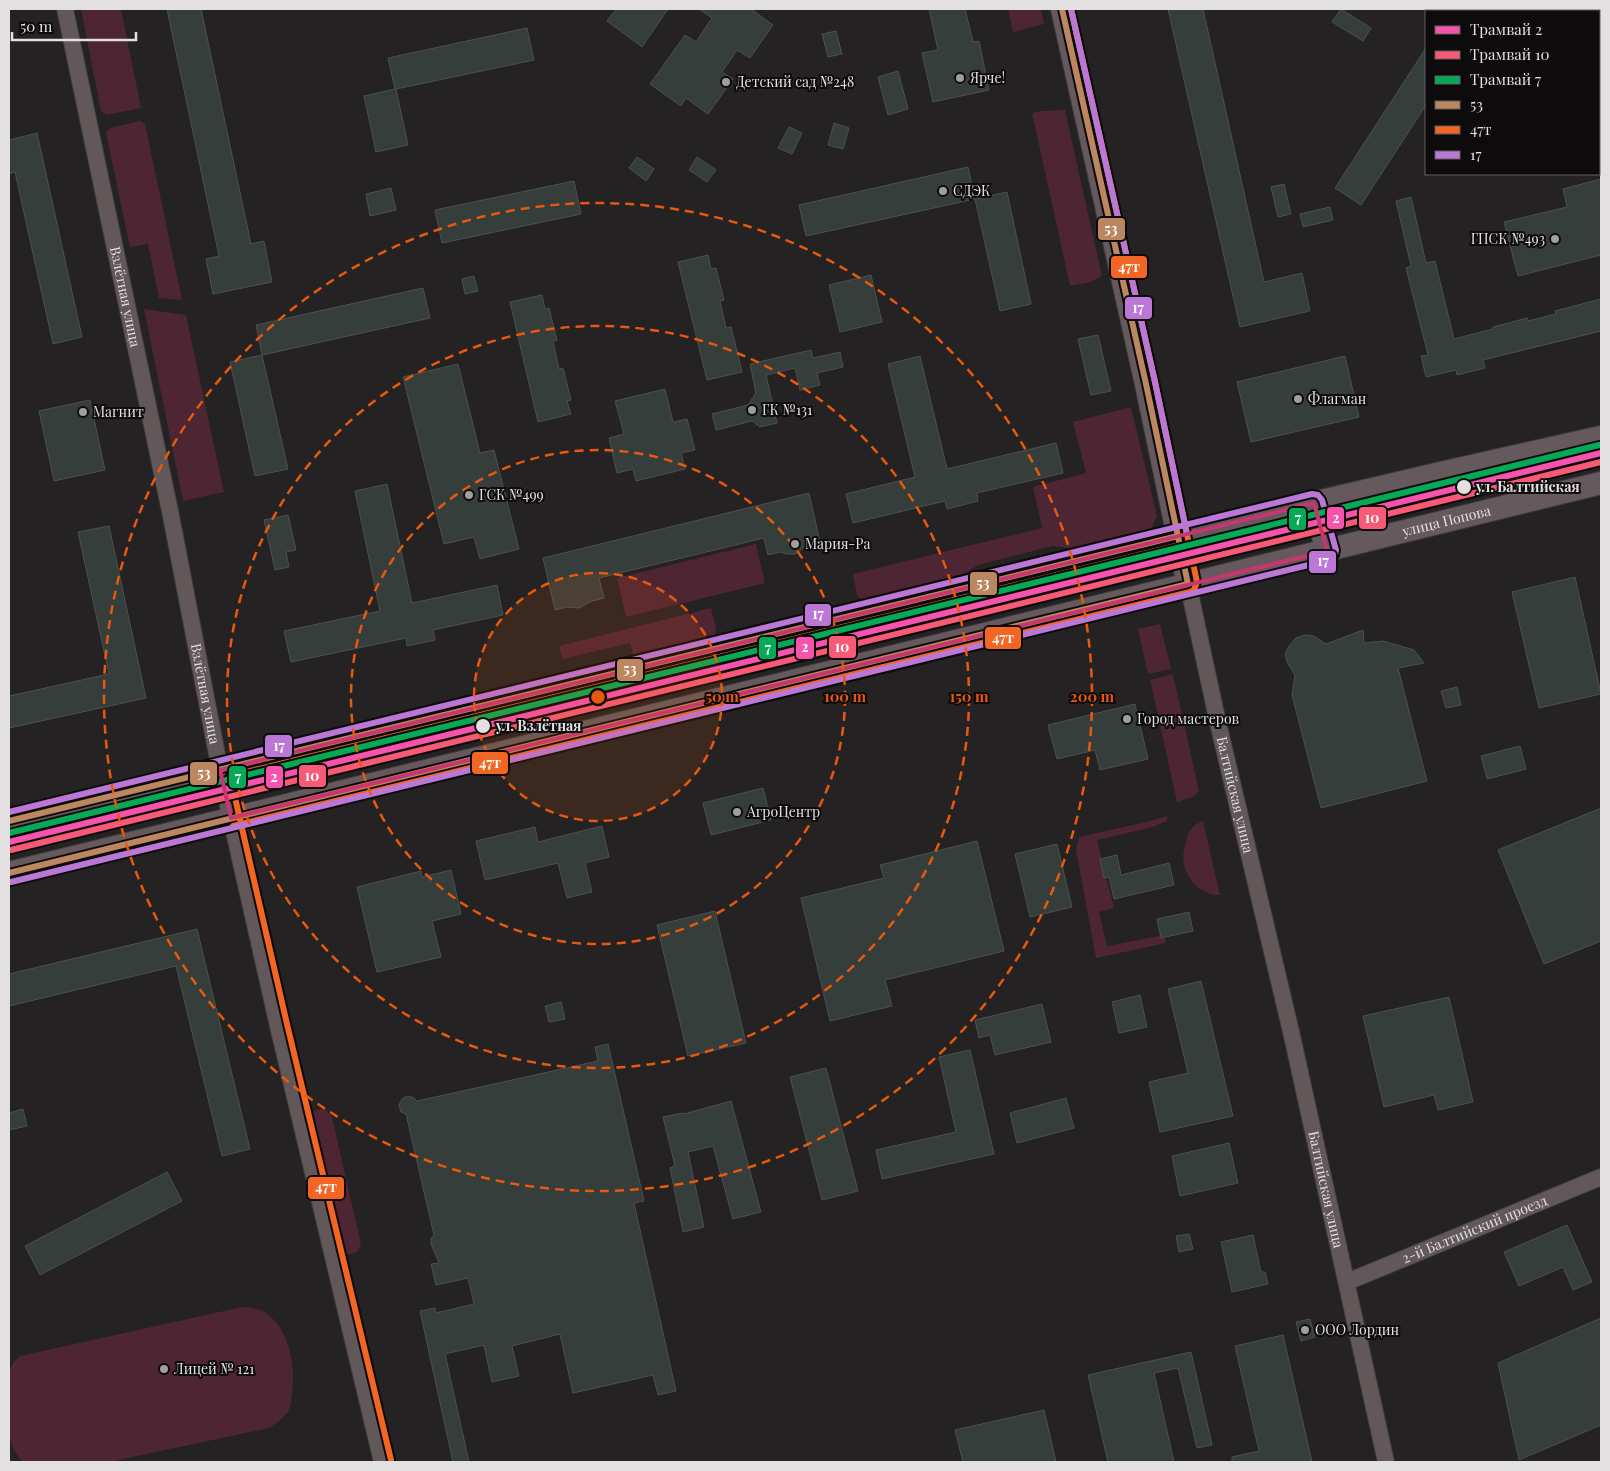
<svg xmlns="http://www.w3.org/2000/svg" width="1610" height="1471" viewBox="0 0 1610 1471" font-family="'Playfair Display',serif">
<style>
.green{fill:#4e2533}
.building{fill:#353e3b;stroke:#4f4f4f}
.lines{fill:none;stroke-linecap:round;stroke-linejoin:round}
.minor-casing{stroke:#3f3d3d;stroke-width:18}
.secondary-casing{stroke:#3f3d3d;stroke-width:24}
.minor{stroke:#62585a;stroke-width:16}
.secondary{stroke:#65595d;stroke-width:22}
.bus-1-casing{stroke:#0d0b0c;stroke-width:10}
.bus-2-casing{stroke:#0d0b0c;stroke-width:10}
.bus-3-casing{stroke:#0d0b0c;stroke-width:10}
.bus-1{stroke:#bb8660;stroke-width:6}
.bus-2{stroke:#f26522;stroke-width:6}
.bus-3{stroke:#ba77d6;stroke-width:6}
.tram-1-casing{stroke:#0d0b0c;stroke-width:10}
.tram-2-casing{stroke:#0d0b0c;stroke-width:10}
.tram-3-casing{stroke:#0d0b0c;stroke-width:10}
.tram-1{stroke:#f653ac;stroke-width:6}
.tram-2{stroke:#f75a77;stroke-width:6}
.tram-3{stroke:#06aa56;stroke-width:6}
.marked{fill:none;stroke:#c7366f;stroke-width:4;stroke-linejoin:round}
.ring{fill:none;stroke:#e8590c;stroke-width:2.5;stroke-dasharray:9 6}
.poi-dot{fill:#a09e9e;stroke:#0d0b0c;stroke-width:2}
.stop-dot{fill:#e2e0e0;stroke:#0d0b0c;stroke-width:2}
.labels{text-anchor:middle;stroke-width:4;stroke-linejoin:round;paint-order:stroke}
.poi-label{font-size:14px;fill:#e2e0e0;stroke:#0d0b0c;text-anchor:start}
.street-label{font-size:14px;fill:#e2e0e0;stroke:#0d0b0c}
.stop-label{font-size:14px;font-weight:bold;fill:#e2e0e0;stroke:#0d0b0c;text-anchor:start}
.centre{fill:#e8590c;stroke:#0d0b0c;stroke-width:2.5}
.ring-label{font-size:15px;text-anchor:middle;font-weight:bold;fill:#e8590c;stroke:#0d0b0c;stroke-width:4;stroke-linejoin:round;paint-order:stroke}
.line-badge{stroke:#0d0b0c;stroke-width:2}
.badge-label{font-size:14px;text-anchor:middle;font-weight:bold;fill:#fff}
</style>
<rect width="100%" height="100%" fill="#242223"/>
<!-- green -->
<path class="green" d="M81,9h40l20,99 -34,7 -6,-4z
M1008,9h33l3,15 -31,8z
M1065,110l37,166 -11,6 -21,4 -38,-173 9,-2z
M140,121l5,3 37,176 -23,-2 -11,-54 -18,3 -24,-114 4,-5z
M144,309l42,6 38,177 -41,9z
M1131,407l26,109 -6,12 -7,8 -55,14 -37,-4 -74,19 -32,20 -83,18 -6,-8 -4,-21 189,-46 -9,-41 53,-14 -13,-51z
M756,544l9,39 -139,34 -9,-39z
M711,608l5,21 -2,9 -79,22 -5,-17 -68,16 -3,-13z
M1160,624l11,45 -23,5 -10,-45z
M1173,674l26,117 -6,6 -16,5 -27,-122z
M1168,816l-2,5 -13,6 -56,13 17,68 -15,4 8,34 57,-11 2,8 -70,15 -20,-108 3,-13 67,-15z
M1203,821l17,74c-17,1 -33,-14 -36,-31 -2,-7 0,-16 2,-23 1,-5 3,-10 7,-14 2,-3 7,-4 10,-6z
M324,1108l8,9 29,127 -4,8 -11,3 -9,-5 -29,-125 2,-13z
M242,1307c6,1 14,1 19,3 29,15 35,57 31,85 -1,5 -1,11 -3,15 -5,8 -12,13 -20,18l-160,34h-86c-22,-21 -14,-62 -14,-91l4,-8 7,-7z"/>
<!-- building -->
<path class="building" d="M167,9h34l50,235 13,-3 8,41 -59,12 -7,-35 13,-3z
M616,9h52l-26,38 -35,-26z
M699,9h52l22,16 -23,33 -13,-8 -15,22 11,7 -25,35 -22,-16 -5,8 -31,-22 35,-49 11,7 16,-24z
M929,9h36l8,33 6,-1 10,49 -56,12 -11,-49 16,-3z
M1168,9h35l61,273 38,-9 8,38 -70,16z
M1341,9l30,19 -8,13 -31,-19z
M527,28l7,32 -138,29 12,56 -32,7 -12,-56 31,-7 -7,-31z
M836,31l6,23 -14,3 -6,-23z
M1426,48v57l-65,100 -26,-17z
M898,71l10,38 -20,6 -10,-38z
M834,123l15,5 -6,21 -15,-4z
M789,127l13,6 -10,21 -14,-6z
M37,133l45,204 -29,7 -38,-172 -6,2v-34z
M637,157l17,12 -8,12 -17,-13z
M697,157l19,13 -9,12 -18,-12z
M968,167l7,32 -169,37 -7,-31z
M1601,179v76l-83,21 -14,-54 63,-15 -4,-18z
M574,181l7,33 -139,29 -7,-33z
M1284,184l7,30 -13,3 -7,-30z
M391,188l5,22 -26,6 -4,-22z
M1007,192l24,112 -31,7 -25,-112z
M1411,197l15,66 9,-2 19,78 39,-10v-2l34,-9 1,3 28,-7 -1,-3 46,-12v32l-118,29 2,8 -28,7 -1,-5 -30,7 -5,-21 7,-1 -22,-87 5,-2 -15,-65z
M1330,207l3,13 -30,7 -3,-13z
M708,255l3,14 5,-1 8,32 -4,1 6,27 5,-1 11,45 -35,8 -29,-118z
M871,275l11,47 -42,10 -11,-47z
M474,276l4,15 -13,3 -3,-15z
M423,288l7,30 -168,37 -6,-30z
M542,295l3,14 4,-1 8,32 -4,1 6,28 4,-1 8,32 -4,1 4,13 -33,8 -28,-120z
M1098,335l13,56 -20,4 -13,-56z
M811,350l2,8 27,-6 3,15 -26,6 3,12 -20,5 -5,-22 -29,7 11,48 -17,4 -8,-6 -36,9 -4,-16 36,-9 8,-12 -6,-29z
M262,355l26,114 -33,7 -25,-114z
M920,356l27,113 109,-26 7,30 -86,20 1,8 -31,8 -2,-8 -92,22 -7,-29 69,-17 -27,-113z
M1345,356l14,61 -108,25 -14,-60z
M458,364l22,89 14,-3 25,99 -39,10 -6,-22 -30,7 -41,-167z
M665,389l8,33 14,-3 8,31 -14,3 4,16 -49,12 -3,-12 -16,4 -8,-35 15,-4 -9,-33z
M90,400l15,70 -51,11 -15,-70z
M387,484l25,119 85,-18 6,30 -70,15 2,10 -28,6 -1,-8 -115,24 -7,-31 96,-20 -25,-120z
M809,493l11,49 -12,3 -13,9h-8l-7,-2 -12,3 -4,-17 -165,40 5,20 -12,3 -13,7 -12,-1 -12,3 -12,-52z
M288,515l8,35 -10,2 3,15 -14,3 -11,-50z
M109,526l37,172 -137,30v-32l100,-22 -31,-142z
M1575,577l26,117 -62,14 -27,-116z
M1363,630l1,13 19,-2 31,9 10,13 -26,5 29,113 -106,27 -29,-113 3,-20 -8,-13 -2,-8 4,-8 7,-8 9,-3 9,1 12,8z
M1457,687l4,18 -15,3 -5,-17z
M1135,704l13,55 -48,11 -5,-20 -38,9 -9,-34z
M1520,746l6,23 -39,10 -6,-23z
M763,788l8,32 -60,15 -8,-32z
M1601,808v133l-57,23 -46,-114z
M602,826l7,31 -24,6 7,29 -25,6 -9,-35 -73,17 -9,-39 59,-14 3,15z
M977,841l27,110 -119,29 7,26 -62,15 -29,-123 83,-20 -4,-13z
M1057,844l15,63 -42,10 -15,-63z
M1117,855l4,20 48,-12 5,22 -60,14 -5,-22 -5,1 -4,-19z
M451,870l10,44 -29,7 9,36 -64,15 -20,-85 64,-16 1,6z
M715,911l31,132 -58,13 -31,-131z
M1189,912l4,19 -32,7 -4,-19z
M197,929l53,220 -28,7 -46,-190 -167,40v-32z
M1201,981l32,135 -73,16 -11,-50 39,-9 -20,-84z
M1140,995l7,32 -28,6 -7,-31z
M1449,997l24,105 -35,8 -4,-15 -50,12 -21,-91z
M561,1002l4,17 -16,3 -4,-16z
M1042,1004l9,38 -56,13 -5,-20 -11,3 -4,-18z
M608,1044l36,157 -10,2 42,188 -18,4 -5,-20 -80,18 -13,-59 -48,12 7,30 -27,6 -8,-37 -39,9 24,108h-16l-33,-151 15,-3 1,5 38,-9 -6,-26 -32,7 -5,-21 8,-1 -8,-19v-5l3,-4 -28,-121 -5,-2 -2,-7 3,-6 6,-3 6,2 3,3 181,-40 -3,-14z
M970,1050l24,104 -112,25 -6,-29 80,-18 -17,-75z
M826,1068l32,123 -36,9 -32,-123z
M1066,1098l8,30 -57,15 -7,-30z
M731,1101l30,111 -28,7 -20,-73 -25,6 16,75 -21,5 -13,-64 5,-2 -12,-49 20,-4 1,1z
M23,1109l4,17 -18,4v-17z
M1229,1143l9,40 -58,13 -8,-40z
M167,1172l15,29 -142,74 -15,-29z
M1567,1225l25,57 -19,8 -10,-23 -44,19 -15,-34z
M1189,1234l4,15 -14,3 -3,-16z
M1253,1235l8,37h4l3,12 -36,8 -11,-50z
M1601,1318v107l-82,35 -21,-97z
M1310,1319l5,18 -14,4 -5,-19z
M1283,1335l29,127h-80v-5l27,-6 -24,-105z
M1191,1352l21,93 -15,3 -19,-80 -24,5 20,89h-66l-20,-87z
M1044,1410l12,52h-93l-8,-32z"/>
<g class="lines">
<defs>
<g id="minor">
<path id="s1" d="M65,9l106,507 49,254 58,256 104,436"/>
<path id="s2" d="M1188,584l30,139 74,313 94,426"/>
<path id="s3" d="M1347,1282l254,-105"/>
</g>
<g id="secondary">
<path d="M1062,9l84,375 42,200"/>
<path d="M1314,503l13,48"/>
<path d="M9,821l1218,-298 214,-50 160,-36"/>
<path id="s4" d="M9,873l1592,-390"/>
</g>
</defs>
<!-- minor casing -->
<use href="#minor" class="minor-casing"/>
<!-- secondary casing -->
<use href="#secondary" class="secondary-casing"/>
<!-- minor -->
<use href="#minor" class="minor"/>
<!-- secondary -->
<use href="#secondary" class="secondary"/>
<defs>
<path id="bus-1" d="M9,821l1169,-285
M9,873l1179,-289 -42,-200 -84,-375"/>
<path id="bus-2" d="M233,826l957,-234 4,-2 3,-8 -42,-200 -84,-373
M391,1460l-104,-436 -57,-248 950,-231"/>
<path id="bus-3" d="M1071,9l84,373 32,152
M9,812l1303,-318 6,1 4,5 14,50 -1,5 -6,5 -1318,322"/>
</defs>
<!-- bus-1 casing -->
<use href="#bus-1" class="bus-1-casing"/>
<!-- bus-2 casing -->
<use href="#bus-2" class="bus-2-casing"/>
<!-- bus-3 casing -->
<use href="#bus-3" class="bus-3-casing"/>
<!-- bus-1 -->
<use href="#bus-1" class="bus-1"/>
<!-- bus-2 -->
<use href="#bus-2" class="bus-2"/>
<!-- bus-3 -->
<use href="#bus-3" class="bus-3"/>
<defs>
<path id="tram-1" d="M9,842l1592,-389"/>
<path id="tram-2" d="M11,850l1590,-388"/>
<path id="tram-3" d="M9,833l1590,-388"/>
</defs>
<!-- tram-1 casing -->
<use href="#tram-1" class="tram-1-casing"/>
<!-- tram-2 casing -->
<use href="#tram-2" class="tram-2-casing"/>
<!-- tram-3 casing -->
<use href="#tram-3" class="tram-3-casing"/>
<!-- tram-1 -->
<use href="#tram-1" class="tram-1"/>
<!-- tram-2 -->
<use href="#tram-2" class="tram-2"/>
<!-- tram-3 -->
<use href="#tram-3" class="tram-3"/>
</g>
<!-- marked area -->
<path class="marked" d="M1314,503l13,48 -1096,267 -11,-48z"/>
<!-- distance rings -->
<circle cx="598" cy="697" r="124" fill="#e8590c" fill-opacity=".12"/>
<g class="ring">
<circle cx="598" cy="697" r="124"/>
<circle cx="598" cy="697" r="247"/>
<circle cx="598" cy="697" r="371"/>
<circle cx="598" cy="697" r="494"/>
</g>
<!-- markers -->
<g class="poi-dot">
<circle cx="960" cy="78" r="5"/>
<circle cx="726" cy="82" r="5"/>
<circle cx="943" cy="191" r="5"/>
<circle cx="1555" cy="239" r="5"/>
<circle cx="1298" cy="399" r="5"/>
<circle cx="752" cy="410" r="5"/>
<circle cx="83" cy="412" r="5"/>
<circle cx="469" cy="495" r="5"/>
<circle cx="795" cy="544" r="5"/>
<circle cx="1127" cy="719" r="5"/>
<circle cx="737" cy="812" r="5"/>
<circle cx="1305" cy="1330" r="5"/>
<circle cx="164" cy="1369" r="5"/>
</g>
<g class="stop-dot">
<circle cx="1464" cy="487" r="8"/>
<circle cx="483" cy="726" r="8"/>
</g>
<g class="labels">
<!-- poi labels -->
<g class="poi-label">
<text x="970" y="83">Ярче!</text>
<text x="736" y="87">Детский сад №248</text>
<text x="953" y="196">СДЭК</text>
<text x="1545" y="244" text-anchor="end">ГПСК №493</text>
<text x="1308" y="404">Флагман</text>
<text x="762" y="415">ГК №131</text>
<text x="93" y="417">Магнит</text>
<text x="479" y="500">ГСК №499</text>
<text x="805" y="549">Мария-Ра</text>
<text x="1137" y="724">Город мастеров</text>
<text x="747" y="817">АгроЦентр</text>
<text x="1315" y="1335">ООО Лордин</text>
<text x="174" y="1374">Лицей № 121</text>
</g>
<!-- street labels -->
<g class="street-label">
<text dy="5" stroke="none"><textPath href="#s1" startOffset="294">Взлётная улица</textPath></text>
<text dy="5" stroke="none"><textPath href="#s4" startOffset="1480">улица Попова</textPath></text>
<text dy="5" stroke="none"><textPath href="#s1" startOffset="699">Взлётная улица</textPath></text>
<text dy="5" stroke="none"><textPath href="#s2" startOffset="216">Балтийская улица</textPath></text>
<text dy="5" stroke="none"><textPath href="#s2" startOffset="621">Балтийская улица</textPath></text>
<text dy="5" stroke="none"><textPath href="#s3" startOffset="138">2-й Балтийский проезд</textPath></text>
</g>
<!-- stop labels -->
<g class="stop-label">
<text x="1476" y="492">ул. Балтийская</text>
<text x="496" y="731">ул. Взлётная</text>
</g>
</g>
<circle cx="598" cy="697" r="8" class="centre"/>
<g class="ring-label">
<text x="722" y="702">50 m</text>
<text x="845" y="702">100 m</text>
<text x="969" y="702">150 m</text>
<text x="1092" y="702">200 m</text>
</g>
<g class="line-badge">
<rect x="1097" y="217" width="29" height="24" rx="5" fill="#bb8660"/>
<rect x="1110" y="255" width="38" height="24" rx="5" fill="#f26522"/>
<rect x="1124" y="296" width="29" height="24" rx="5" fill="#ba77d6"/>
<rect x="1358" y="506" width="29" height="24" rx="5" fill="#f75a77"/>
<rect x="1326" y="506" width="19" height="24" rx="5" fill="#f653ac"/>
<rect x="1288" y="507" width="19" height="24" rx="5" fill="#06aa56"/>
<rect x="1308" y="550" width="29" height="24" rx="5" fill="#ba77d6"/>
<rect x="969" y="571" width="29" height="25" rx="5" fill="#bb8660"/>
<rect x="804" y="603" width="28" height="24" rx="5" fill="#ba77d6"/>
<rect x="984" y="626" width="38" height="24" rx="5" fill="#f26522"/>
<rect x="828" y="635" width="29" height="24" rx="5" fill="#f75a77"/>
<rect x="795" y="636" width="20" height="24" rx="5" fill="#f653ac"/>
<rect x="758" y="636" width="19" height="24" rx="5" fill="#06aa56"/>
<rect x="616" y="658" width="28" height="24" rx="5" fill="#bb8660"/>
<rect x="264" y="734" width="29" height="24" rx="5" fill="#ba77d6"/>
<rect x="471" y="751" width="38" height="24" rx="5" fill="#f26522"/>
<rect x="189" y="761" width="29" height="25" rx="5" fill="#bb8660"/>
<rect x="298" y="764" width="29" height="24" rx="5" fill="#f75a77"/>
<rect x="265" y="765" width="19" height="24" rx="5" fill="#f653ac"/>
<rect x="228" y="765" width="19" height="24" rx="5" fill="#06aa56"/>
<rect x="307" y="1176" width="38" height="24" rx="5" fill="#f26522"/>
</g>
<g class="badge-label">
<text x="1111" y="234">53</text>
<text x="1129" y="272">47т</text>
<text x="1138" y="313">17</text>
<text x="1372" y="523">10</text>
<text x="1336" y="523">2</text>
<text x="1298" y="523">7</text>
<text x="1323" y="566">17</text>
<text x="983" y="588">53</text>
<text x="818" y="619">17</text>
<text x="1003" y="643">47т</text>
<text x="842" y="652">10</text>
<text x="805" y="652">2</text>
<text x="768" y="653">7</text>
<text x="630" y="674">53</text>
<text x="279" y="751">17</text>
<text x="490" y="768">47т</text>
<text x="204" y="778">53</text>
<text x="312" y="781">10</text>
<text x="274" y="782">2</text>
<text x="238" y="782">7</text>
<text x="326" y="1192">47т</text>
</g>
<!-- border -->
<rect width="1610" height="1471" fill="none" stroke="#e2e0e0" stroke-width="20"/>
<!-- legend -->
<rect x="1425" y="10" width="175" height="165" fill="#0d0b0c" stroke="#626061"/>
<rect x="1435" y="26" width="25" height="8" fill="#f653ac" stroke="#626061"/>
<text x="1470" y="35" font-size="15" fill="#e2e0e0">Трамвай 2</text>
<rect x="1435" y="51" width="25" height="8" fill="#f75a77" stroke="#626061"/>
<text x="1470" y="60" font-size="15" fill="#e2e0e0">Трамвай 10</text>
<rect x="1435" y="76" width="25" height="8" fill="#06aa56" stroke="#626061"/>
<text x="1470" y="85" font-size="15" fill="#e2e0e0">Трамвай 7</text>
<rect x="1435" y="101" width="25" height="8" fill="#bb8660" stroke="#626061"/>
<text x="1470" y="110" font-size="15" fill="#e2e0e0">53</text>
<rect x="1435" y="126" width="25" height="8" fill="#f26522" stroke="#626061"/>
<text x="1470" y="135" font-size="15" fill="#e2e0e0">47т</text>
<rect x="1435" y="151" width="25" height="8" fill="#ba77d6" stroke="#626061"/>
<text x="1470" y="160" font-size="15" fill="#e2e0e0">17</text>
<!-- scale -->
<path d="M12 32v8h124v-8" fill="none" stroke="#e2e0e0" stroke-width="2.5"/>
<text x="20" y="32" font-size="15" fill="#e2e0e0" stroke="#0d0b0c" stroke-width="4" paint-order="stroke">50 m</text>
</svg>
